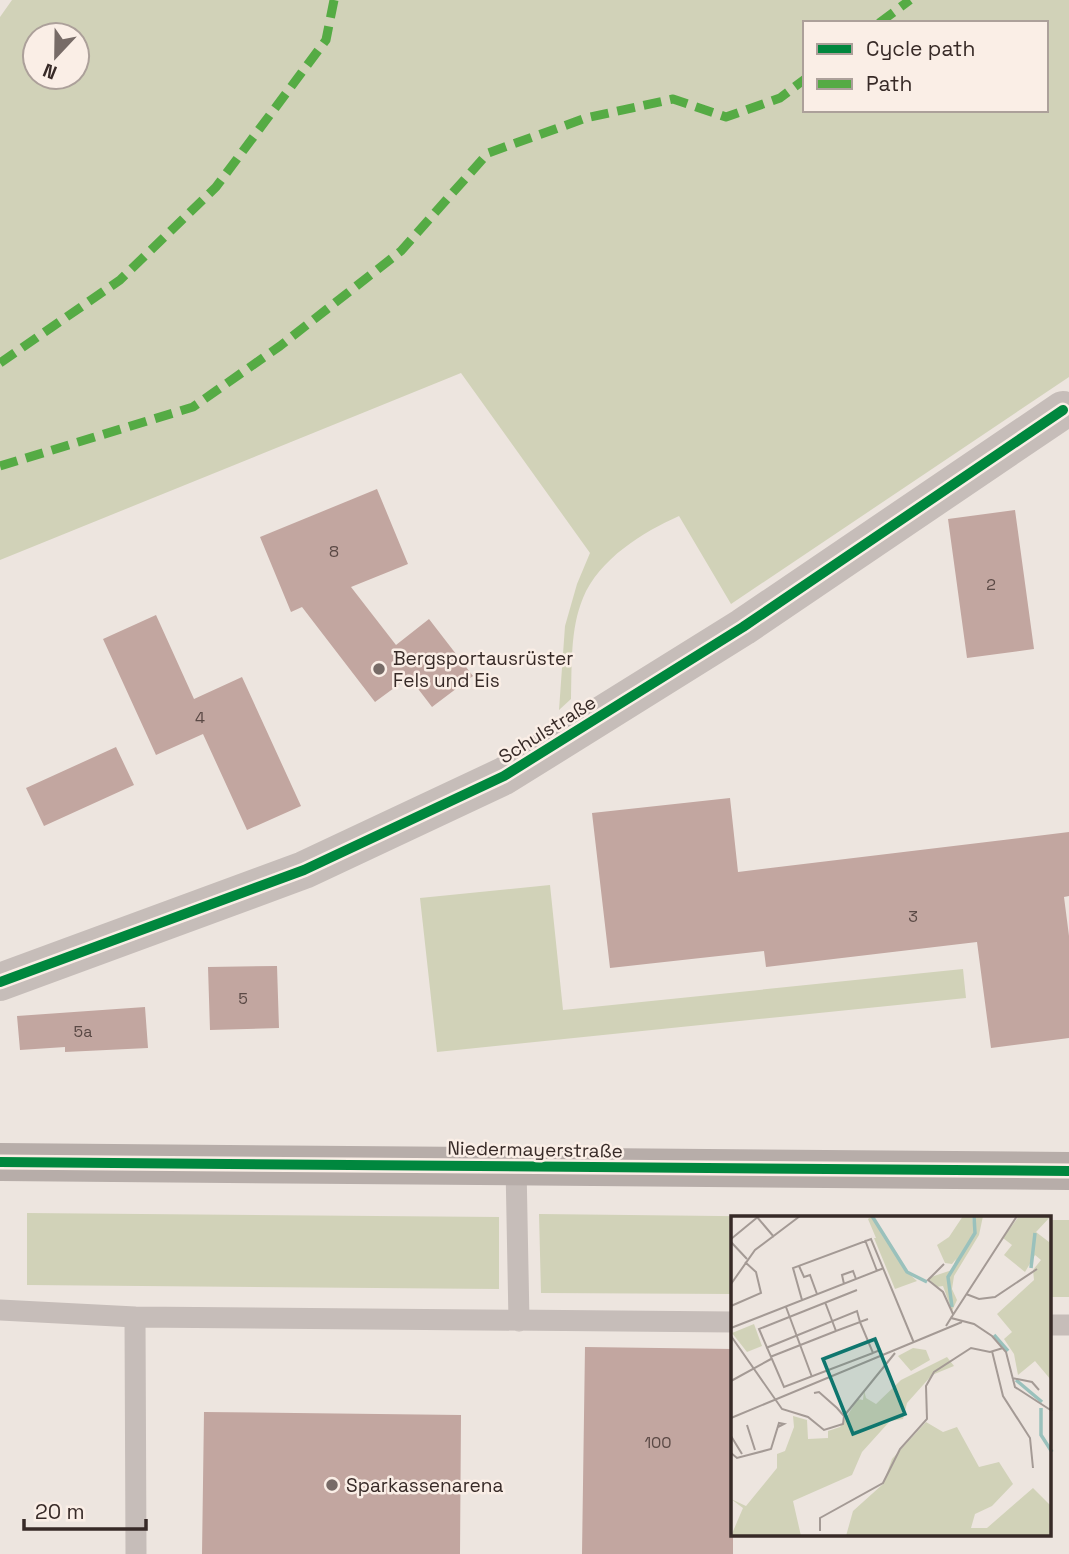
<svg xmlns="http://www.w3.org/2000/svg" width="1069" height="1554" viewBox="0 0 1069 1554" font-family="'Space Grotesk',sans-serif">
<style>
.green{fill:#d1d2b8;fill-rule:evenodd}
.building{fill:#c2a6a0}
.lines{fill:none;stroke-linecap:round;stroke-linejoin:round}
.service{stroke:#c6bdb9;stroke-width:21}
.minor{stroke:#c6bdb9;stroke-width:38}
.secondary{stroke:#b7ada9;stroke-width:38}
.quiet{stroke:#55ab44;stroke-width:9;stroke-dasharray:18 9;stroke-linecap:butt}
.cycleway-casing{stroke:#faeee6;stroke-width:15}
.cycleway{stroke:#00873e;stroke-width:10}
.poi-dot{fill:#776b67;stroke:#faeee6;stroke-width:2.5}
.labels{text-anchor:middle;stroke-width:5;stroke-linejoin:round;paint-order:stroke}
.number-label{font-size:16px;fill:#5a4945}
.poi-label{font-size:19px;fill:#372a27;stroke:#faeee6;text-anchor:start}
.street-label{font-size:19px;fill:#372a27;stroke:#faeee6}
.inset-river{fill:none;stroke:#9ac1bc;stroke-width:3.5}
.inset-road{fill:none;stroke:#a49a95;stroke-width:2}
.view{fill:#0f766e;fill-opacity:0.15;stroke:#0f766e;stroke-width:3.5}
.inset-edge{fill:none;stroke:#372a27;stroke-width:3.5}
</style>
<rect width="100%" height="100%" fill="#ede5df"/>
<!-- green -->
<path class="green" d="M12,0h1057v377l-338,227 -52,-88c-36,16 -80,43 -96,82 -13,31 -11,68 -12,101l-12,11 6,-84 12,-42 13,-31 -129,-180 -461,187v-543zM805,23h241v87h-241zM77,35v42h-42v-42z
M550,885l13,125 400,-41 3,29 -529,54 -17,-154z
M27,1213l472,4v72l-472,-4z
M539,1214l353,4h-159v76l-192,-1z
M1050,1220h19v77h-19z"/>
<!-- building -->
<path class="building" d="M377,489l31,75 -57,23 45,58 33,-26 44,57 -41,31 -23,-30 -34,25 -73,-95 -11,5 -31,-75z
M1015,510l19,139 -67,9 -19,-139z
M156,615l38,84 48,-22 59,129 -54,24 -44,-96 -47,21 -53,-116z
M116,747l18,38 -90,41 -18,-38z
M730,798l8,74 331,-40v64l-5,1 5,39v102l-78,10 -14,-106 -211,25 -2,-16 -154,17 -18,-155z
M277,966l2,62 -69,2 -2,-63z
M145,1007l3,41 -83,4v-5l-45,3 -3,-34z
M585,1347l148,2v205h-151z
M204,1412l257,3 -1,139h-258z"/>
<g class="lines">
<!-- service -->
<path class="service" d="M516,1166l3,155
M0,1310l135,7 1,237
M135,1317l598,5
M1050,1325h19"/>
<!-- minor -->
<path class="minor" d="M0,982l304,-112 200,-94 239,-149 320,-217"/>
<!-- secondary -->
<path class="secondary" d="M0,1162l1069,9"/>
<!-- quiet -->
<path class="quiet" d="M879,23l31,-23
M0,363l120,-83 96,-93 110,-147 8,-40
M0,466l193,-59 87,-61 121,-95 87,-98 98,-35 87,-19 53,18 54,-19 25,-19"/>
<defs>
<path id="cycleway" d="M0,982l304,-112 200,-94 239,-149 320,-217
M0,1162l1069,9"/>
</defs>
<!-- cycleway casing -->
<use href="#cycleway" class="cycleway-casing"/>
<!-- cycleway -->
<use href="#cycleway" class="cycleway"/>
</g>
<!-- markers -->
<g class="poi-dot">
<circle cx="379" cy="669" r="7"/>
<circle cx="332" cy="1485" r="7"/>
</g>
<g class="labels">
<!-- number labels -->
<g class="number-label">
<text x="334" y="557">8</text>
<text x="991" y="590">2</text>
<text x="200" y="723">4</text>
<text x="913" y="922">3</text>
<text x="243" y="1004">5</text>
<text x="83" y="1037">5a</text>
<text x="658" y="1448">100</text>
</g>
<!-- poi labels -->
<g class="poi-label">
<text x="393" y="665">Bergsportausrüster<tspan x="393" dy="22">Fels und Eis</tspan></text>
<text x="346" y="1492">Sparkassenarena</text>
</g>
<!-- street labels -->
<g class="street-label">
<text transform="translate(547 729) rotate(-32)" y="7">Schulstraße</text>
<text transform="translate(535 1149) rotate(1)" y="7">Niedermayerstraße</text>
</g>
</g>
<!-- overview -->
<g transform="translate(731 1216)">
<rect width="320" height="320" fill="#ede5df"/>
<path d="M141,0l35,56 10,9 -22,8 -21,-51h-5h7l-8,-19zM232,0h9v7l1,-7h10l-4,19 -25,41 -2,13 5,11 -5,11 -9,-25 -7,1 -8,-9 24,-8 4,-11 -4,5 -7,-1 -8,-18 12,-8zM288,0h32l-15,16 13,10 2,-4v142l-16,-19 -17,14 -4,-21 -10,-15 8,-7 -15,-18 37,-34 -1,-10 8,-10 -6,-5 -10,17 -21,-17 8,-10 -9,-7zM23,108l8,22 -15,6 -15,-19zM182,132l13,2 4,10 -19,11 -13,-15zM216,141l7,9 -22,9 -25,28 -4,16 -13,2 -28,31 -10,23 -59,26 8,35h-70l12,-28 -12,-9 15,7 31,-38v-14l8,-3 9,-24 -1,-11 14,4 1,19 20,-1v-7l12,-4 18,-28 5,1 1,-10 2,8 10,6 25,-24zM195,206l17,10 14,-5 22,40 20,-5 14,22 -21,22 -17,8 -4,14h16l46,-40 18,18v30h-205l7,-25 30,-27 9,-25z" fill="#d1d2b8"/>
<path class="inset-river" d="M141,0l35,56 20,10M300,52l4,-35M221,91l-4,-30 27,-44 -1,-17M263,119l14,16M285,164l26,22M310,192v27l11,17"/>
<path class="inset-road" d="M26,1l17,20M0,23l28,-23M134,24l12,31M0,26l16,17M213,48l-16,16 15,12 10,22M68,50l5,11 6,-2 7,19M0,68l24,-34 45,-34M113,68l-2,-9 11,-4 3,8M126,74l-98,39 25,58 89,-34M235,78l13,5 16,-2 42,-28M71,84l-9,-32 78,-29 43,104M94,86l11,29 24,-9 13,31 7,-3 2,5M0,90l30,-13 -5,-21 -11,-10M55,91l26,70M220,102l66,-102M215,110l5,-8 23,6 18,12 14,16 9,35 37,24M0,112l153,-60M0,120l51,73 26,8 16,13 19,-6 1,-8 -7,-8 -18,-16 -5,1M35,132l91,-37 3,11 8,-3M261,135l11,45 27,42 3,30M39,141l66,-26M281,162l20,4 7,8M0,165l40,-22M113,200l51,-63M0,202l231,-96M16,209l8,25M0,220l11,18M0,237l6,5 34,-9 8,-26 5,1 -6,3M89,315v-13l63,-35 17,-34 27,-30 -1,-33 8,-14 37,-24 19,4 13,-4"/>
<path class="view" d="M144,123l30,75 -52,20 -30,-75z"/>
<rect width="320" height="320" class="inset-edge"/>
</g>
<!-- legend -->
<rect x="803" y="21" width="245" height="91" fill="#faeee6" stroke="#aca09a" stroke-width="2"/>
<rect x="817" y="44" width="35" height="10" fill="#00873e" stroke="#aca09a" stroke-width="2"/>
<text x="866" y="56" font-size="21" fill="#372a27">Cycle path</text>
<rect x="817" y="79" width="35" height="10" fill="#55ab44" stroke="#aca09a" stroke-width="2"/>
<text x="866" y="91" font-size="21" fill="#372a27">Path</text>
<!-- north arrow -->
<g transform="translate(56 56) rotate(202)"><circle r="33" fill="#faeee6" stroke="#aca09a" stroke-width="2"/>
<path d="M0-5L12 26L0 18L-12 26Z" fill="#776b67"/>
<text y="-10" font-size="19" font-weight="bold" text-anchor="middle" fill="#372a27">N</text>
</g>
<!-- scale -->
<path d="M24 1519v10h122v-10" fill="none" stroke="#372a27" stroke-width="3.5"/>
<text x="35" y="1519" font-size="21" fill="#372a27" stroke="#faeee6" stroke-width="5" paint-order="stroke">20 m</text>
</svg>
